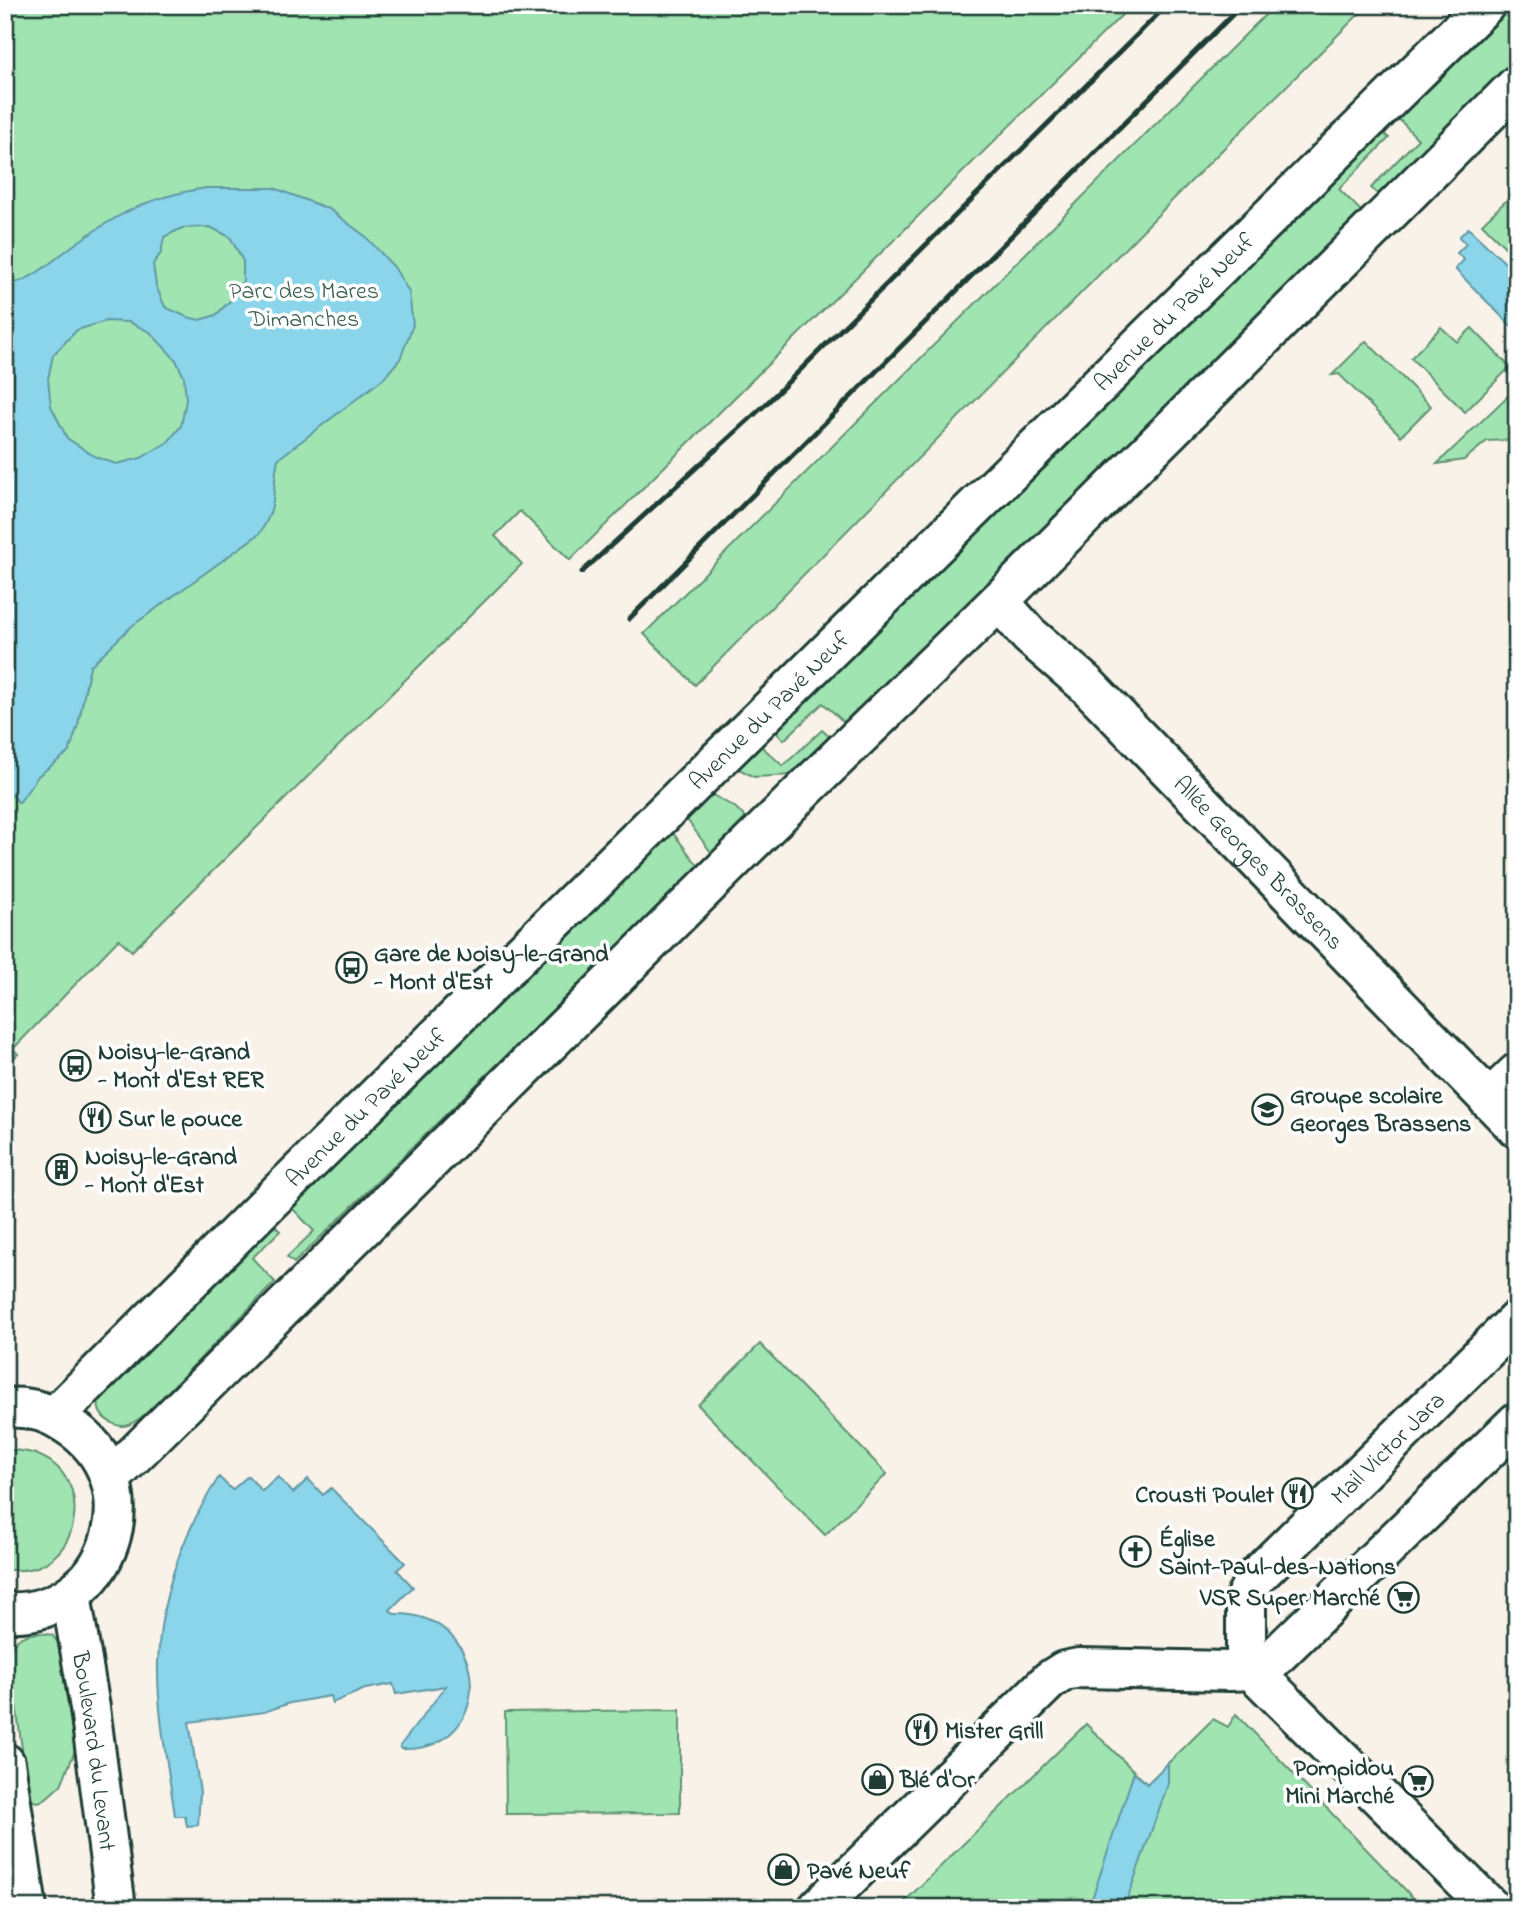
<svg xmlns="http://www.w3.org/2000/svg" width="1522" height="1913" viewBox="0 0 1522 1913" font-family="'Indie Flower',sans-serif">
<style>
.green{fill:#a0e5b1;stroke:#609172;stroke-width:2}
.water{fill:#8bd5eb;stroke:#6098a2;stroke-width:2;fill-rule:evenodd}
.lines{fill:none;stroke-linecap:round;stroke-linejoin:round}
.minor-casing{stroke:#1f3d34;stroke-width:44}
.major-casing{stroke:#1f3d34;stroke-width:44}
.minor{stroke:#fff;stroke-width:38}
.major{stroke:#fff;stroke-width:38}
.rail{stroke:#1f3d34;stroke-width:5}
.labels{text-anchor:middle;stroke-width:7;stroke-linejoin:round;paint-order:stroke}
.park-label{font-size:24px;fill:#395f4d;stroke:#fff}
.street-label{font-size:24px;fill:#1f3d34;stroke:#fff}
.poi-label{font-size:24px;font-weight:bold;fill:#1f3d34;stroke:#fff;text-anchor:start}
</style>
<rect width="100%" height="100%" fill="#f9f2e9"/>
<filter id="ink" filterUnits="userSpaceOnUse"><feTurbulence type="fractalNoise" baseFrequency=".0143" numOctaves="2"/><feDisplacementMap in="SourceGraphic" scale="14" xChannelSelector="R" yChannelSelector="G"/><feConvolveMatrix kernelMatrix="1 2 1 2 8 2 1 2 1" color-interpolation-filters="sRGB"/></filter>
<g filter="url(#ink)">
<!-- green -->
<path class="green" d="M5,5h1127l-562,555 -50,-49 -25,25 27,28 -390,387 -13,-12 -106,110 5,5 -13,13z
M1275,5h93l-153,152 -520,528 -51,-51z
M1504,5h13v54l-138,136 -8,-7 47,-49 -24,-25z
M1381,131l8,7 -50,51 24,24 -518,510 -22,-20 -39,37 -9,-9z
M1517,190v69l-35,-35z
M1441,327l16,15 15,-14 38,39 -45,45 -54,-54z
M1366,341l65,65 -30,30 -62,-62 -7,1z
M1517,387v61l-8,-8 -22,1 -23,19 -27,4z
M822,730l10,9 -39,36 -39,2 -19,-10 24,-23 24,22z
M711,794l25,14 12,12 -35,35 -28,-38z
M670,829l29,38 -405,396 -7,-6 27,-26 -22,-23z
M274,1225l6,6 -28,27 23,24 -128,131c-6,4 -13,10 -19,12 -6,2 -11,1 -16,-2 -15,-8 -16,-17 -10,-32z
M760,1344l127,130 -62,61 -127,-130z
M12,1450c94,4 74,134 -7,119v-118z
M41,1633l11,2 7,9 16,107 -14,34 -17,15 -6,2 -9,-2 -20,-146c4,-17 16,-20 32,-21z
M680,1710v103l-174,1 -1,-102z
M1236,1714l187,194h-525l188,-184 61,60 66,-65 15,8z"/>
<!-- water -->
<path class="water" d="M206,188h68l55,21 36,27 29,31 15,25 4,33 -13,34 -16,19 -106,81c-7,32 1,47 -19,75l-127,92 -42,40 -12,59 -9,27 -31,24 -19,27 -14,-16v-502c30,-4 49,-27 73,-43 46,-32 72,-45 128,-54zM210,227l20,10 13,24v20l-12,19 -15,15 -16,5 -13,-3 -22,-10 -9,-21 -3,-22 8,-11 3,-16 18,-9zM106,321l23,1 21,10 26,28 8,17 2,23 -5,26 -13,16 -27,16 -25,6 -22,-8 -27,-18 -16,-32 -3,-27 5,-24 24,-25z
M1468,228l49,46v58l-62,-63 9,-9 -7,-7 9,-9 -7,-7z
M248,1476l14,15 16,-14 15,16 15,-14 15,16 8,-7 74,75 -8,7 16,17 -23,23 4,4c97,-3 105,138 8,135l-2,-3 46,-60 -50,8 -3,-10 -28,5 -33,14 -2,-7 -40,7 -26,9 -75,10 11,70 -2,33 -11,1 -2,-10h-10c-7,-51 -18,-102 -17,-154 2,-67 25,-129 61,-185l13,13z
M1168,1763v21l-44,124h-35l45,-136 13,12z"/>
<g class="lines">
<defs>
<g id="minor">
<path id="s1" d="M999,601l30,34 58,50 430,443"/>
<path d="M1489,1100l28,-27"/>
<path d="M818,1908l232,-228 14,-9 15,-3 151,3 22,-1 15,-5 250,-243"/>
<path id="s2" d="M1491,1908l-239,-238 -6,-20v-54l10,-19 261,-257"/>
</g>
<g id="major">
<path d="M5,1408c22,-2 43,4 61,16 91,56 45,195 -61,188"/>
<path id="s3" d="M55,1416l214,-214 1216,-1197"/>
<path d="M111,1478l690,-685 198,-192 518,-516"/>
<path id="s4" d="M71,1595l19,113 26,200"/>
<path d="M5,1763l22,145"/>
</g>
</defs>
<!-- minor casing -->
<use href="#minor" class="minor-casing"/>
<!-- major casing -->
<use href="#major" class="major-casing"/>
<!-- minor -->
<use href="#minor" class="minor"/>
<!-- major -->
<use href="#major" class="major"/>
<!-- rail -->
<path class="rail" d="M582,572l184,-168 401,-399
M629,619l613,-614"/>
</g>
</g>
<!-- icons -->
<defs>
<symbol id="bus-ring" viewBox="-11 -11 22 22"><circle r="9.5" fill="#fff" stroke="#1f3d34" stroke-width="1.5"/><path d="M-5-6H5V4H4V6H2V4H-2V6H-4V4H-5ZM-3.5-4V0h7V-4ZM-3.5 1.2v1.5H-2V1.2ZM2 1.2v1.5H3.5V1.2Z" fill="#1f3d34"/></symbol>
<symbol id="school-ring" viewBox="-11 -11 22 22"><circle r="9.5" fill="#fff" stroke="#1f3d34" stroke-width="1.5"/><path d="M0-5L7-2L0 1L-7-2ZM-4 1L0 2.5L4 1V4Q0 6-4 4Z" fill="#1f3d34"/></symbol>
<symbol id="restaurant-ring" viewBox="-11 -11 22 22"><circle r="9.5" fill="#fff" stroke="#1f3d34" stroke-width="1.5"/><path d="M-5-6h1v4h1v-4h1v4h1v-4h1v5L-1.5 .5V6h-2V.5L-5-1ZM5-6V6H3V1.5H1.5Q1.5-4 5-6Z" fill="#1f3d34"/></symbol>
<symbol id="building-ring" viewBox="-11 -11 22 22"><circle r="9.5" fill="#fff" stroke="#1f3d34" stroke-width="1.5"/><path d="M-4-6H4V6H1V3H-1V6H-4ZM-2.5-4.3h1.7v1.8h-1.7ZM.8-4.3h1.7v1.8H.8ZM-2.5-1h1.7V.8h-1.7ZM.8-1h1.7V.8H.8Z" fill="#1f3d34"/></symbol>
<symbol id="church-ring" viewBox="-11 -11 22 22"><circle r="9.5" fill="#fff" stroke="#1f3d34" stroke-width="1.5"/><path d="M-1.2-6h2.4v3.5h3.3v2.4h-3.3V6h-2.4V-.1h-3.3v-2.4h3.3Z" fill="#1f3d34"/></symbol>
<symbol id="supermarket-ring" viewBox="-11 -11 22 22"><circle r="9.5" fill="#fff" stroke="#1f3d34" stroke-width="1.5"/><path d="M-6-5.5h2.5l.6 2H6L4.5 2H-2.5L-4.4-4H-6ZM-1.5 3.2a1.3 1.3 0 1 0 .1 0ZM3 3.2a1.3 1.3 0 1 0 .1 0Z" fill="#1f3d34"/></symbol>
<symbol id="shop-ring" viewBox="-11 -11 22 22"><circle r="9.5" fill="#fff" stroke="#1f3d34" stroke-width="1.5"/><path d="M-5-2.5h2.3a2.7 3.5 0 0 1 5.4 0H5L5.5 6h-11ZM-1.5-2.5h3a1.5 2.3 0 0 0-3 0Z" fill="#1f3d34"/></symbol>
</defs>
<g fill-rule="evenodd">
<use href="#bus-ring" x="334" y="950" width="35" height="35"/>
<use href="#bus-ring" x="58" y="1048" width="35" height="35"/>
<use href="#school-ring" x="1250" y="1092" width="35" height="35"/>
<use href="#restaurant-ring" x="78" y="1100" width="35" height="35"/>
<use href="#building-ring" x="44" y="1152" width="35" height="35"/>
<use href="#restaurant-ring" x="1280" y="1476" width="35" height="35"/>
<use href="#church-ring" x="1118" y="1534" width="35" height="35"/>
<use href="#supermarket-ring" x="1386" y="1580" width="35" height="35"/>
<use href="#restaurant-ring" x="904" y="1712" width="35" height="35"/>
<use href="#shop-ring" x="860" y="1762" width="35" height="35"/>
<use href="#supermarket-ring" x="1400" y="1764" width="35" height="35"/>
<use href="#shop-ring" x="766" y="1852" width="35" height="35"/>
</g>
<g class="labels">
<!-- park labels -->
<g class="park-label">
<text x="304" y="298">Parc des Mares<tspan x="304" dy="28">Dimanches</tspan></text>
</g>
<!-- street labels -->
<g class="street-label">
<text dy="8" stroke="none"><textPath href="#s3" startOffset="1572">Avenue du Pavé Neuf</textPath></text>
<text dy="8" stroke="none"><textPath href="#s3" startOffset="1004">Avenue du Pavé Neuf</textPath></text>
<text dy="8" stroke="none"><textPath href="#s1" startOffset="369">Allée Georges Brassens</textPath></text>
<text dy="8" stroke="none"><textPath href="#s3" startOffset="438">Avenue du Pavé Neuf</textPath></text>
<text dy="8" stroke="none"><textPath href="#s2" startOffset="618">Mail Victor Jara</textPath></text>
<text dy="8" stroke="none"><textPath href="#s4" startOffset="158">Boulevard du Levant</textPath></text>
</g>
<!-- poi labels -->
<g class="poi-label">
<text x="374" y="961">Gare de Noisy-le-Grand<tspan x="374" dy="28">- Mont d'Est</tspan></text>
<text x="98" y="1059">Noisy-le-Grand<tspan x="98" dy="28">- Mont d'Est RER</tspan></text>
<text x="1290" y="1103">Groupe scolaire<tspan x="1290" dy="28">Georges Brassens</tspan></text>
<text x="118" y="1126">Sur le pouce</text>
<text x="85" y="1164">Noisy-le-Grand<tspan x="85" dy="28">- Mont d'Est</tspan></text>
<text x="1274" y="1502" text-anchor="end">Crousti Poulet</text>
<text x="1159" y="1546">Église<tspan x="1159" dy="28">Saint-Paul-des-Nations</tspan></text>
<text x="1380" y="1605" text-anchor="end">VSR Super Marché</text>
<text x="945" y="1738">Mister Grill</text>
<text x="1394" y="1775" text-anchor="end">Pompidou<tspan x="1394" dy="28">Mini Marché</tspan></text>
<text x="900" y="1787">Blé d'Or</text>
<text x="807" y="1878">Pavé Neuf</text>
</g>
</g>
<!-- margin -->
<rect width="1522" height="1913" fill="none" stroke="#fff" stroke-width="28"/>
<rect x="14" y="14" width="1494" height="1885" fill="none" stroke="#1f3d34" stroke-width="2.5" filter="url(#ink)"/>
</svg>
